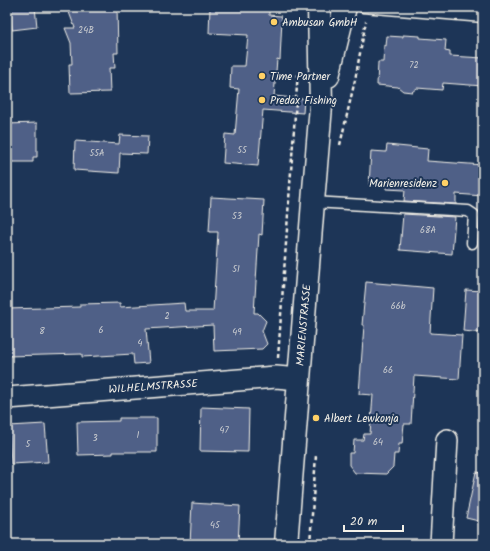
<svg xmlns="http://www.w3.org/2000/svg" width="490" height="551" viewBox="0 0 490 551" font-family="Kalam,sans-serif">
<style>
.building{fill:#506087;stroke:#f4f1e8}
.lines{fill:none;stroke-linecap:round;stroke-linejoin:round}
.service-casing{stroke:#f4f1e8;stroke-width:13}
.minor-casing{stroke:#f4f1e8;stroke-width:24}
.tertiary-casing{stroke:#f4f1e8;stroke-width:25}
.path{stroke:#f4f1e8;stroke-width:2.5;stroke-dasharray:4 3;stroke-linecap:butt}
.service{stroke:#1d3557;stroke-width:10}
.minor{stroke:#1d3557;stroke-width:21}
.tertiary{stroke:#1d3557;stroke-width:22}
.poi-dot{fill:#ffd166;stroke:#1d3557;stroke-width:1.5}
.labels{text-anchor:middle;stroke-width:4;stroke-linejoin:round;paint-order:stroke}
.number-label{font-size:9px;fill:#cbcdd0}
.poi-label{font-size:11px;fill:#f4f1e8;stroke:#1d3557;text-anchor:start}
.street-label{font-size:11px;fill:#f4f1e8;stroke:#1d3557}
</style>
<rect width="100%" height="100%" fill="#1d3557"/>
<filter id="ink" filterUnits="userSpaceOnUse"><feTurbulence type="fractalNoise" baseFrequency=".025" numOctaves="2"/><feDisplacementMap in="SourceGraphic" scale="8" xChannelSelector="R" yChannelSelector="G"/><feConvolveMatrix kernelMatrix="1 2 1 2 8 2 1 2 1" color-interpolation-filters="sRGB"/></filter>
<g filter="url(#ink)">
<!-- building -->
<path class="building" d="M10,7h25l2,20 -25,3z
M67,7h50l1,46h-4l1,15h-6l1,24 -40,1 -1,-29h3l-1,-21 -6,-15h10z
M210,7l59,1v7l12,1 1,2 -2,42 -3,-1 -3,37 30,3 -1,14 -40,-3 -5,56 -35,-3 2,-29 10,1 4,-46 -9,-1 1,-22h14l3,-31 -39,-2z
M403,35l17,1v2l26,2 -1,11 5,1v4l33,2v28l-40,-3 -1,7 -25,-2 -5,4 -9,-1 -5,-4 -21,-2 1,-23h5l1,-17 2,1 1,-10 16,1z
M37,123v34h-4v5h-26v-38z
M120,135l28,1 -1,18 -27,-1 -1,20 -45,-3 1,-29 44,3z
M387,145l41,4 -1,12 56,4v31l-27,-2v10l-52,-3 1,-11 -19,-1v-3l-17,-1 2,-34 15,1z
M211,197l53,3 -2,35 -3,-1 -5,79h4l8,8 -4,10 5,13 -5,5 -48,2 -1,-26 -67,4 3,34 -15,1 -1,-10 -51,3v-3l-75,2v-47l73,-2v-3l40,-1v4l64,-4 1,8h28l5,-79h-9z
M403,214l52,3 -3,37 -52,-4z
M366,282l67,6 -3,45 32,2 -3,44 -45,-3 -3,48h-7l-2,20h-3l-1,10h-4l-1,13 -7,7 -31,-1 -6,-8v-12h4l1,-13h9l1,-6h6l3,-39 -14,-1 5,-69h-2z
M466,290l17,1v42l-20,-2z
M201,407l48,2 -1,43 -48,-1z
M119,418h38v34h-44v2l-35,1 -1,-33 42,-1z
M45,424l3,38 -37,2 -2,-38z
M476,472l7,1v49l-17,-4z
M192,503l48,3 -2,38h-48z"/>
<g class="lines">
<defs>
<path id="service" d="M363,7l120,10
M313,202l155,9 6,4 -2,28"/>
<path id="minor" d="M7,398l269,-21 23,2
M441,544l6,-104"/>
<path id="tertiary" d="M328,76l17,-69
M286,544l27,-342 8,-96 -2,-99"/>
</defs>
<!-- service casing -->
<use href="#service" class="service-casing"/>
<!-- minor casing -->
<use href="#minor" class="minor-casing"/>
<!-- tertiary casing -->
<use href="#tertiary" class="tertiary-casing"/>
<!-- path -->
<path class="path" d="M340,145l15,-65 11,-59
M278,358l20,-287
M310,544l6,-89"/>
<!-- service -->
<use href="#service" class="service"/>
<!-- minor -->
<use href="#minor" class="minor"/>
<!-- tertiary -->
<use href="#tertiary" class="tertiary"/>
</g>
</g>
<!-- markers -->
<g class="poi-dot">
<circle cx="274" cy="22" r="4"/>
<circle cx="262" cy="76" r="4"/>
<circle cx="262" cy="100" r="4"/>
<circle cx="445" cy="183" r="4"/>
<circle cx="316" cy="418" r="4"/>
</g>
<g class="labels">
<!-- number labels -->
<g class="number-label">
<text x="86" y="33">24B</text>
<text x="414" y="68">72</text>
<text x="242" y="153">55</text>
<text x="97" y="156">55A</text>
<text x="237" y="219">53</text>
<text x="428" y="233">68A</text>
<text x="236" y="272">51</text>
<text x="398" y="309">66b</text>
<text x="167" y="319">2</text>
<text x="101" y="333">6</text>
<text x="42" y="334">8</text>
<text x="237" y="335">49</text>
<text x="140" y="346">4</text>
<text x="388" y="373">66</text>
<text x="224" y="433">47</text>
<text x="138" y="438">1</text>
<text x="95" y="441">3</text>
<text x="378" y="445">64</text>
<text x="28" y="447">5</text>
<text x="215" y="528">45</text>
</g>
<!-- poi labels -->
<g class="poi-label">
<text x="282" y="26">Ambusan GmbH</text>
<text x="270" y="80">Time Partner</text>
<text x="270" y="104">Predax Fishing</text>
<text x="437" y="187" text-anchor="end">Marienresidenz</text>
<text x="324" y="422">Albert Lewkonja</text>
</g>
<!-- street labels -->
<g class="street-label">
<text transform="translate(303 325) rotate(-85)" y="4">MARIENSTRASSE</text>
<text transform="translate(153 386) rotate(-4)" y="4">WILHELMSTRASSE</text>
</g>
</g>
<!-- margin -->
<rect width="490" height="551" fill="none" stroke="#1d3557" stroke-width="24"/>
<rect x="12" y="12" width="466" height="527" fill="none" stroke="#f4f1e8" stroke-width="1.5" filter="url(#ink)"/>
<!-- scale -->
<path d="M344 525v6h59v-6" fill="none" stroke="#f4f1e8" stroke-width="2"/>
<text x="350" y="525" font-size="12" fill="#f4f1e8" stroke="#1d3557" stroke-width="3" paint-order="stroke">20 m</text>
</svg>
